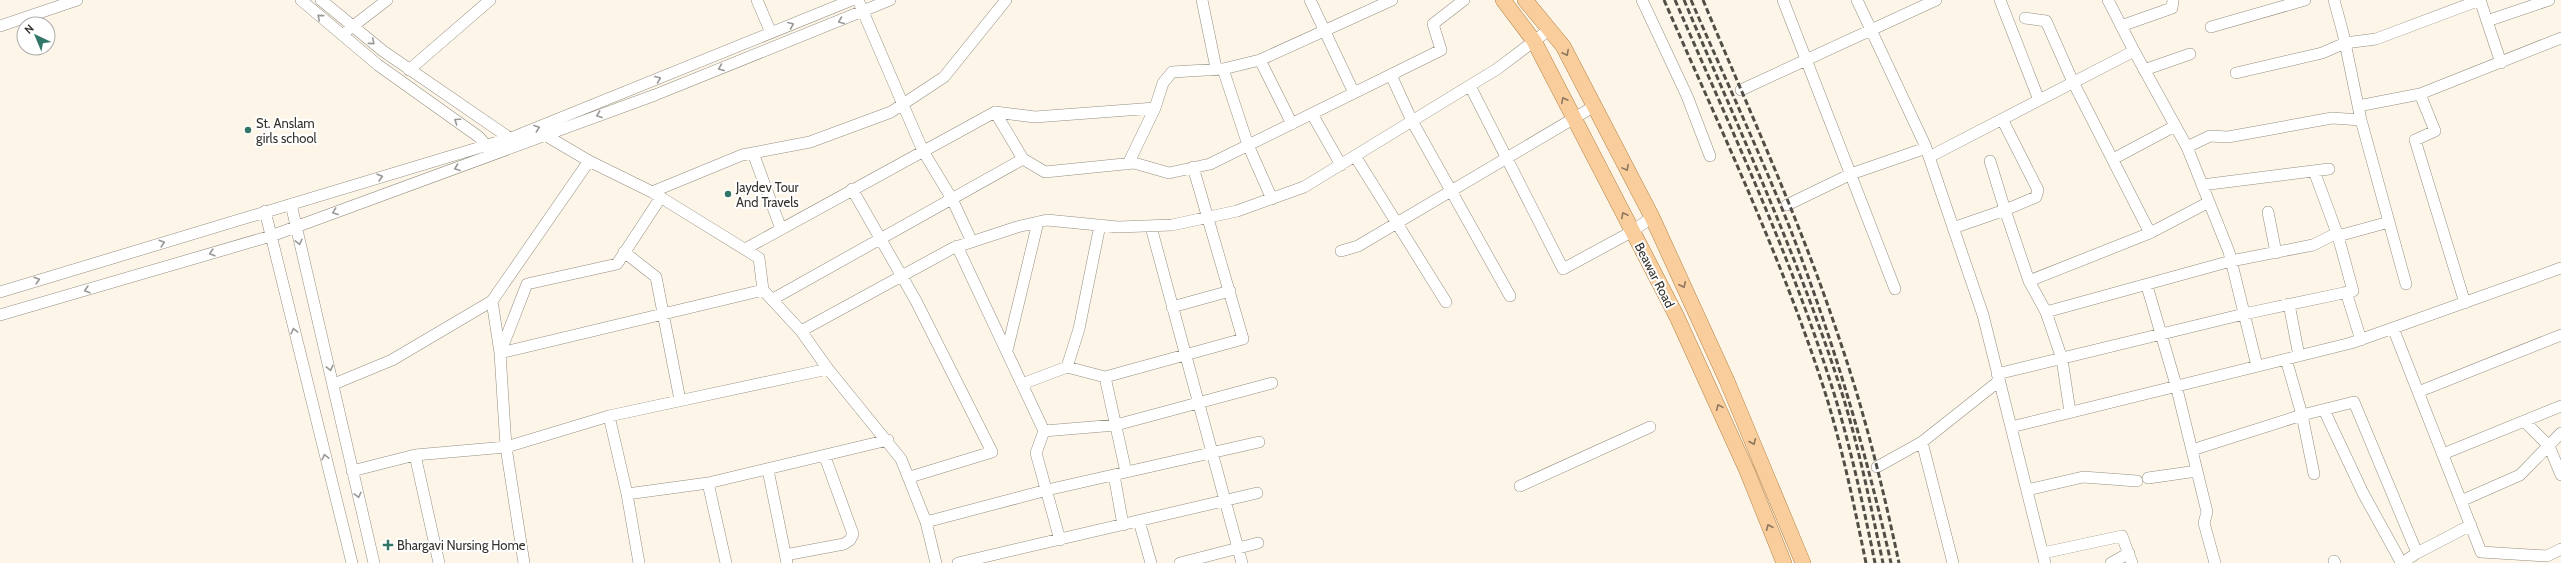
<svg xmlns="http://www.w3.org/2000/svg" width="2561" height="563" viewBox="0 0 2561 563" font-family="Cabin,sans-serif">
<style>
.lines{fill:none;stroke-linecap:round;stroke-linejoin:round}
.minor-casing{stroke:#948e81;stroke-width:12}
.major-casing{stroke:#b2834a;stroke-width:16}
.minor{stroke:#fff;stroke-width:11}
.major{stroke:#f9ce9c;stroke-width:15}
.rail{stroke:#514e48;stroke-width:3;stroke-dasharray:6 3;stroke-linecap:butt}
.oneway{stroke:#9a9896}
.oneway2{stroke:#8d785f}
.poi-dot{fill:#327668;stroke:#fff;stroke-width:1.5}
.labels{text-anchor:middle;stroke-width:4;stroke-linejoin:round;paint-order:stroke}
.poi-label{font-size:13px;fill:#35322d;stroke:#fff;text-anchor:start}
.street-label{font-size:13px;fill:#35322d;stroke:#fff}
</style>
<rect width="100%" height="100%" fill="#fdf6e8"/>
<g class="lines">
<defs>
<path id="minor" d="M301,0l77,65 101,72 12,14
M321,0l62,51 131,90
M757,0l14,33
M858,0l65,151 29,48 20,43
M1202,0l14,68
M1310,0l44,93
M1642,0l45,96 23,60
M1783,0l112,289
M1857,0l68,145 58,170 62,248
M2000,0l39,100
M2108,0l26,51 53,96 42,105 28,114
M2334,0l9,33 18,87 45,164
M2480,0l21,63
M2025,18l21,3 27,61 77,151
M2487,21l62,-21
M0,26l77,-26
M2121,26l51,-18 1,-8
M2211,27l94,-27
M348,30l39,-30
M1260,60l32,64
M1223,69l25,76 24,54
M409,70l81,-70
M2144,70l46,-16
M2236,73l86,-20 23,-10 31,-4 104,-39
M1391,75l21,46 98,175
M1470,86l93,183 70,-38 19,-14
M1741,90l195,-90
M2420,94l15,37 -20,9 50,163
M2358,106l62,-12 141,-56
M995,112l28,47 22,13 89,-9 35,10 41,-9 231,-114 -8,-26 31,-24
M1312,114l29,51
M545,135l44,26 63,31 107,66 4,32 38,41 27,38 73,90 25,63 10,41
M2187,147l23,-11 18,1 104,-19 29,2
M753,153l28,76
M1355,156l91,146
M1929,157l205,-106
M2113,159l62,-33
M1990,161l15,49 31,-13 2,-7 -36,-71
M1128,164l27,-56 8,-25 9,-11 51,-3 37,-9 132,-60
M2202,185l127,-16
M852,189l64,112 76,151 -82,25
M652,192l90,-37 68,-13 81,-30 53,-35 62,-77
M291,204l83,359
M1787,205l64,-31 75,-26
M265,211l87,352
M2268,212l8,41
M1151,227l91,336
M1953,228l52,-18 24,71 17,31 16,47 8,53
M2338,236l51,-14
M957,246l87,185 -8,22 24,87
M745,249l250,-137 40,5 120,-9
M1341,251l17,-5 235,-139
M624,252l32,25 24,123
M2029,281l121,-48 59,-31
M2147,286l29,99 31,127 -3,11 11,40
M0,292l511,-154 341,-138
M2346,292l15,48
M773,299l250,-140
M492,301l8,52 6,94 18,116
M2289,304l10,52
M1172,307l58,-16
M2046,312l185,-51 82,-16 24,-12
M0,315l271,-79 384,-141 235,-95
M2393,328l88,224 66,4 14,-7
M801,331l152,-83 64,-21 30,-7 71,7 54,-2 65,-14 67,-24 193,-118 53,-40
M1007,351l31,-129
M500,353l263,-63
M500,353l27,-69 90,-20 44,-67
M2286,359l16,56 12,59
M1067,367l12,-38 21,-104
M1997,374l247,-60 109,-23 -15,-55 -24,-65
M1105,377l21,95
M334,384l58,-24 100,-59 97,-140
M1022,384l45,-17 38,10 138,-38 -50,-172
M2418,392l143,-57
M2324,410l39,83 38,69
M609,416l18,78 12,69
M2524,421l25,25 12,29
M2011,427l340,-84 210,-75
M1044,431l72,-6 156,-42
M1922,442l31,121
M2192,450l110,-35 52,-13 63,151 -15,10
M2443,454l118,-48
M415,455l24,108
M1877,467l45,-25 77,-61
M768,470l19,93
M352,471l63,-16 91,-8 103,-31 219,-47
M1114,475l9,50
M2148,478l49,-7
M708,483l18,80
M1520,486l130,-59
M2027,490l56,-13 54,4
M627,494l81,-11 180,-43
M2461,501l59,-26 41,-42
M1139,521l12,42
M926,522l121,-32 212,-48
M2043,553l79,-17 10,27
M2417,553l54,-28
M785,555l59,-11 6,-4 3,-6 -28,-77
M2334,561l1,2
M958,563l299,-70
M1180,563l78,-20
M2111,563l18,-10"/>
<path id="major" d="M1503,0l31,41 143,276 70,154 37,92
M1525,0l38,46 89,171 75,164 76,182"/>
</defs>
<!-- minor casing -->
<use href="#minor" class="minor-casing"/>
<!-- major casing -->
<use href="#major" class="major-casing"/>
<!-- minor -->
<use href="#minor" class="minor"/>
<!-- major -->
<use href="#major" class="major"/>
<!-- rail -->
<path class="rail" d="M1664,0c56,128 117,256 160,389 18,57 30,116 42,174
M1675,0c55,127 115,254 157,387 18,57 31,117 43,176
M1684,0c54,127 112,252 155,384 19,58 31,119 44,179
M1691,0c34,79 71,157 102,236 41,107 73,215 98,327
M1703,0c47,113 99,225 137,341 25,73 43,147 59,222"/>
</g>
<!-- one-way arrows -->
<defs><path id="oneway-chevron" d="M-2-3.5L2.5 0L-2 3.5" fill="none" stroke-width="1.6" stroke-linecap="round" stroke-linejoin="round"/></defs>
<g class="oneway">
<use href="#oneway-chevron" transform="translate(320 17) rotate(-140)"/>
<use href="#oneway-chevron" transform="translate(841 21) rotate(158)"/>
<use href="#oneway-chevron" transform="translate(791 25) rotate(-22)"/>
<use href="#oneway-chevron" transform="translate(372 42) rotate(40)"/>
<use href="#oneway-chevron" transform="translate(721 68) rotate(158)"/>
<use href="#oneway-chevron" transform="translate(658 79) rotate(-22)"/>
<use href="#oneway-chevron" transform="translate(599 115) rotate(160)"/>
<use href="#oneway-chevron" transform="translate(457 121) rotate(-145)"/>
<use href="#oneway-chevron" transform="translate(537 128) rotate(-20)"/>
<use href="#oneway-chevron" transform="translate(457 168) rotate(160)"/>
<use href="#oneway-chevron" transform="translate(380 177) rotate(-16)"/>
<use href="#oneway-chevron" transform="translate(335 212) rotate(160)"/>
<use href="#oneway-chevron" transform="translate(299 242) rotate(76)"/>
<use href="#oneway-chevron" transform="translate(162 243) rotate(-17)"/>
<use href="#oneway-chevron" transform="translate(212 253) rotate(164)"/>
<use href="#oneway-chevron" transform="translate(37 280) rotate(-17)"/>
<use href="#oneway-chevron" transform="translate(87 290) rotate(164)"/>
<use href="#oneway-chevron" transform="translate(294 331) rotate(-104)"/>
<use href="#oneway-chevron" transform="translate(330 368) rotate(76)"/>
<use href="#oneway-chevron" transform="translate(325 457) rotate(-104)"/>
<use href="#oneway-chevron" transform="translate(358 495) rotate(76)"/>
</g>
<g class="oneway2">
<use href="#oneway-chevron" transform="translate(1566 53) rotate(63)"/>
<use href="#oneway-chevron" transform="translate(1564 100) rotate(-117)"/>
<use href="#oneway-chevron" transform="translate(1626 168) rotate(62)"/>
<use href="#oneway-chevron" transform="translate(1624 215) rotate(-117)"/>
<use href="#oneway-chevron" transform="translate(1683 285) rotate(65)"/>
<use href="#oneway-chevron" transform="translate(1719 407) rotate(-114)"/>
<use href="#oneway-chevron" transform="translate(1753 442) rotate(67)"/>
<use href="#oneway-chevron" transform="translate(1769 527) rotate(-113)"/>
</g>
<!-- markers -->
<g class="poi-dot">
<circle cx="248" cy="130" r="4"/>
<circle cx="728" cy="194" r="4"/>
<path d="M386 539h4v4h4v4h-4v4h-4v-4h-4v-4h4z"/>
</g>
<g class="labels">
<!-- poi labels -->
<g class="poi-label">
<text x="256" y="128">St. Anslam<tspan x="256" dy="15">girls school</tspan></text>
<text x="736" y="192">Jaydev Tour<tspan x="736" dy="15">And Travels</tspan></text>
<text x="397" y="550">Bhargavi Nursing Home</text>
</g>
<!-- street labels -->
<g class="street-label">
<text transform="translate(1655 275) rotate(63)" y="5">Beawar Road</text>
</g>
</g>
<!-- north arrow -->
<g transform="translate(36 36) rotate(316)"><circle r="19" fill="#ffffff" stroke="#aeadab"/>
<path d="M0-3L7 15L0 10L-7 15Z" fill="#327668"/>
<text y="-6" font-size="11" font-weight="bold" text-anchor="middle" fill="#35322d">N</text>
</g>
</svg>
